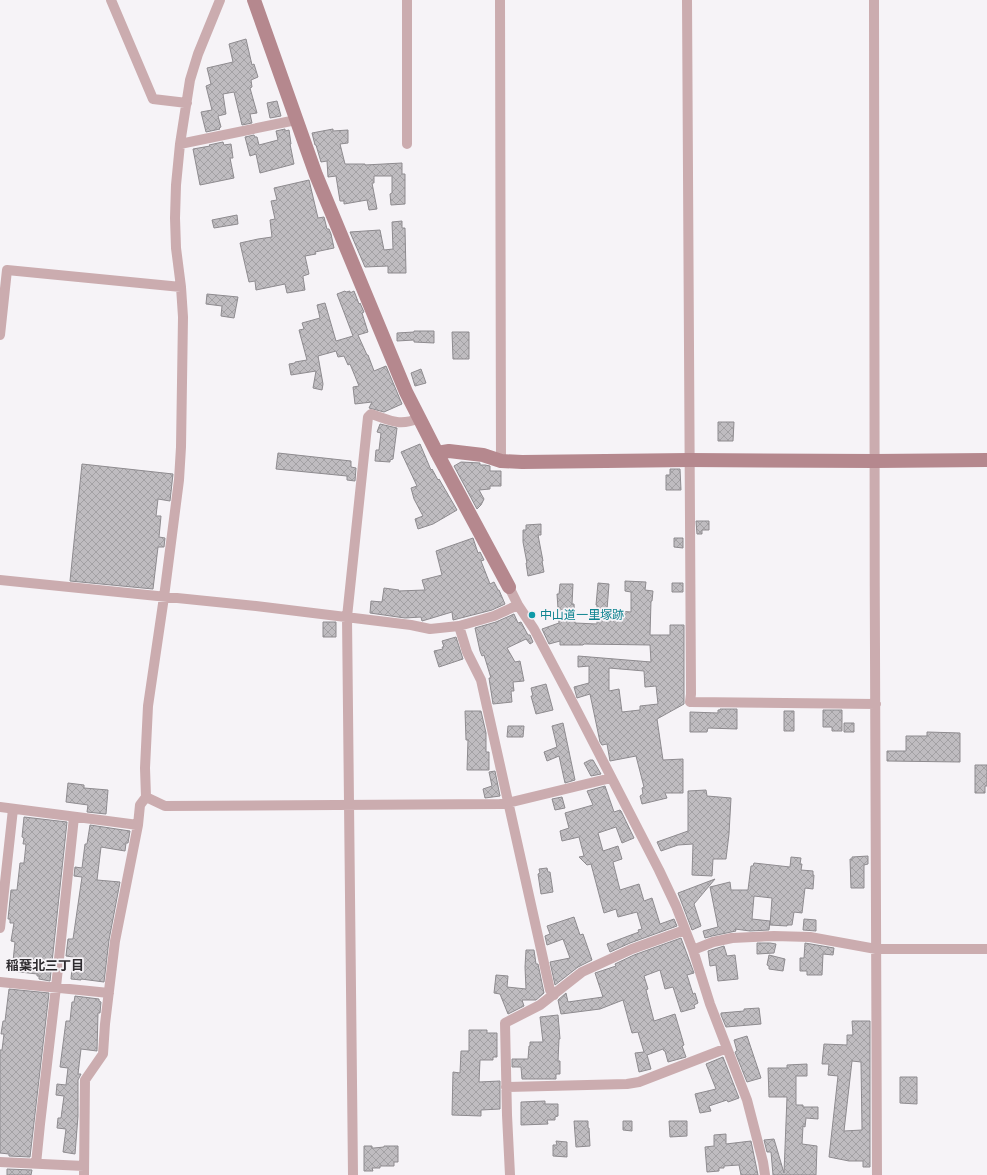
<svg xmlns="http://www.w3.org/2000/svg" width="987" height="1175" viewBox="0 0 987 1175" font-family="Jost,'Noto Sans JP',sans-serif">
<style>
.building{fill:url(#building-cross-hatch);stroke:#8e8b8f;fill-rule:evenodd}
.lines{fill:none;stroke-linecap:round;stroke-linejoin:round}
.street{stroke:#cbacaf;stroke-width:10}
.secondary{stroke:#b5888e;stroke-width:14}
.culture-dot{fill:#0f9aa8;stroke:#f6f3f7;stroke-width:1.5}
.labels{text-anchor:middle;stroke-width:3.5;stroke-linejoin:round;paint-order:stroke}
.culture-label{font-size:12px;fill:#0d838f;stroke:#f6f3f7;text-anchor:start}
.neighbourhood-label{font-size:13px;font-weight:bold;fill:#2e2b2f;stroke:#f6f3f7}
</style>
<defs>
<pattern id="building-cross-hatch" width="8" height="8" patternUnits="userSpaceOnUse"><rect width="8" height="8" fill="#bfbcc0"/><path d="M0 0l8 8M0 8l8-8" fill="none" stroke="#a3a1a4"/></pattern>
</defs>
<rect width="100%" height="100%" fill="#f6f3f7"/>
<!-- building -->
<path class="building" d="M246,39l6,26 2,-1 4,13 -7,3 1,7 -2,1 7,25 -7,1 2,9 -10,2 -8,-33 -11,2 3,20 -8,2 3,11 -2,1 1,1 -14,3 -5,-20 11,-2 -6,-24 5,-2 -4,-16 26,-6 -4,-18z
M277,101l4,15 -11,2 -3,-15z
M285,129v2l4,-1 2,14h-1l4,20 -34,9 -4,-19 -6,2 -5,-19 9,-2 1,2h2l2,8 19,-5 -2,-9z
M333,129v2l15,-1v13l-8,1 5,20h20v1l37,-2v11h3v30l-14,1 -1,-11 2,-1v-17h-18v7h-2l5,26 -8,1 -2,-10 -23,4v-3h-4l-4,-25 -8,1 -1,-16 -6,1 -5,-17h-1l-3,-12z
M223,142l1,3 7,-1 2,14h-3l4,20 -34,7 -7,-36 17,-3 -1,-1z
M309,180l9,38 6,-1 3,12h2l2,5 3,14 -19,4 1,2 -11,2 4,18 -6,2v1l2,13 -18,3 -2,-9 -29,6 -1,-9 -6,1 -9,-39 18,-4 14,-2 -2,-17 5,-1 -4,-18 6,-1 -3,-12z
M237,215l1,9 -24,4 -2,-8z
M402,221v7h3l1,45h-18v-7l-23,1 -15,-35 30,-2 4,20 9,-1 -1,-27z
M345,291l1,1 4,-1v2l4,-2 5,13 1,-1 4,9 -2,1 6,19 -10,3 9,20h1l6,16 12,-5 16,38 -18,8 -15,-4 3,-6 -17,2 -2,-17 6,-1 -9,-22 -2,1 -4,-9 -6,1 -2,-6 -18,5 5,28 -1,6 -9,-2 3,-17 -25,4 -2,-11 6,-1v-1l12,-2 -8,-30 5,-1 -2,-6 18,-5 -3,-13 8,-2 11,38 17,-5 -16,-42z
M207,294l31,3 -4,21 -13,-2 1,-10 -16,-2z
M414,331h20v12l-20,-1v-2l-17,1v-8l17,-1z
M452,332h17v27h-16z
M421,369l5,14 -11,3 -4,-13z
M718,422h16l-1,19h-15z
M380,424l17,4 -4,31 -3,1v2l-15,-1 1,-11h3l2,-17 -4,-1z
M420,444l11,26 1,-1 6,11 1,-1 18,31 -24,14 -15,5 -3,-10 8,-3 -9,-17 -3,-11 6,-2 -16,-34z
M278,453l73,8v6l5,1 -1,13 -8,-1v-4l-71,-7z
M461,462l19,1v2h5l5,1v5h11v15h-11v3l-11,1 5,9 -3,6 -4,4 -23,-43z
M82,464l91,10 -3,27 -12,-2 -2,17h5l-2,21 6,1 -1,9h-6l-5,42 -83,-8z
M670,469h10l1,21h-15v-15h4z
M696,521h13v9h-7v4h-5z
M541,524v11h-3l5,26h-1l2,11 -16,4 -2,-13h1l-4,-21v-12h3v-5z
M473,538l5,15 2,-1 4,8 -3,1 9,23 4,-2 4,8h1l6,14 -13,6 -39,10 -1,-8 -30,9 -1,-4 -16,1 -35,-5 1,-12 11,1 2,-14 15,2 -1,1 27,-1 -3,-10 20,-5 -6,-24z
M674,538h9v10l-9,-1z
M625,581l21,1 -1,8 8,1 -1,10h-1l-1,34h20v-10h14v79l-27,15 6,41 20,-1v34h-18l2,5 -25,6 -2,-8 3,-2 -1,-6 2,-1 -8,-31 -26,5 -3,-17 -5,1 -2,-3 -10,-48 -13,4 -3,-11 15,-4v-17l-11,1v-11l73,6 -1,-17 -66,-1 -1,1h-23v-4l-11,3 -7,-15 17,-6 -2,-29h2l1,-10h13l-1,20h2l1,19 22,1v-19h-1l2,-22 11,1 -2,26 24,2v-20l-6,-1zM609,668l35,3 1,16 11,-1 2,18 -18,2v4l-18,2 -3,-23 -10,2z
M672,583h11v9h-11z
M514,614l4,9 3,-1 7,13h2l3,7 -3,2 -4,-5 -19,9 8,14 5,-1 4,20 -11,1 1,9h-3l1,11 -19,2 -4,-26h2l-7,-23 -2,1 -2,-5 -5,-23 21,-6z
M323,622h13v15h-13z
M456,637l7,22 -24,8 -5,-16 9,-2 -1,-2h2l-2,-6z
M546,684l7,26 -17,4 -5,-18h2l-2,-8z
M720,709h17v20l-29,-1 -1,4h-17v-20l28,1v-3h2z
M823,710h19v21h-10v-4h-9z
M465,711h16l5,22v19h3v18h-22l1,-30h-2z
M784,711h10v20h-10z
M563,723l12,57 -10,3 -6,-27 -12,5 -3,-9 13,-5 -5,-21z
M844,723h10v9h-10z
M508,726h16l-1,11h-16z
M927,732l33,1v29l-73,-1v-10h19v-15h21z
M590,760h3l8,14 -10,2 -7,-13z
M975,765h12v21h-2v7h-10z
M495,771l5,25 -15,2 -2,-9 9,-3 -3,-14z
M68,783l16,2v3l24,2 -2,24 -19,-2 1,-7 -22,-3z
M605,786l9,26 6,-2 1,1 13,27 -12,5 -6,-16 -18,6 5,18 15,-5 4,13 -9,3 7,28 19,-6 5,17 8,-3 8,26 14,-5 3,7 -47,17 -20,9 -3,-8 32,-12 -1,-2 4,-1 -5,-17 -19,5 -2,-8 -12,4 -13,-49 -4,1 -8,-8 5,-1 -5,-19 -17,4 -2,-10 9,-3 -4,-15 28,-8 -6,-14z
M706,790l1,6 24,2 -2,36 -3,25h-13l-1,17 -20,-1 1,-31 -15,1 -17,6 -4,-9 31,-11v-40z
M562,797l3,11 -10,2 -3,-11z
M24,817l43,5 -17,159 -11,-2v-3h-2v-2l-25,-3 3,-29 -4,-1 3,-18h-4v-4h-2l3,-29h6l3,-27h4l2,-19h-3l1,-6 -2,-1z
M90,825l40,6 -2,12h-2l-1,8 -24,-4 -4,33 23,2 -11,58 -5,42 -23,-3v1l-10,-1 2,-22 -7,-1 2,-17h5l9,-62 -8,-1 1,-9 7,1 3,-24h2z
M868,856v8l-4,1v23h-13l-1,-29h2v-2z
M791,857l10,1 -1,6h2l-1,6 12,1v4h1l-1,14 -8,-1 -3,25 -8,-1 -2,13h-5v1l-17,-1 2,-27 -18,-2 -2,23 18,2 -1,9 -19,1 -15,-2 1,2 -24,5 -7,2 -2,-7 15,-4 -8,-40 20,-5 1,8h17l3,-24h2l1,-3 36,4z
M547,868l1,4h2l3,20 -12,2 -3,-20 2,-1 -1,-4z
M715,879l-21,25 7,22 -9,4 -14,-37z
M574,917l6,18 3,-1 9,26 -14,7 -23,18 -5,-23 20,-4 -7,-19 -16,6 -2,-9 5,-2 -3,-8z
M804,919l12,1v11l-13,-1z
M681,938l13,35 -7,2 6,19 2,-1 3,10 -4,2 1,3 -14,4 -8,-25 -8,2 -5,-19 -16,6 4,13 -2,1 8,31 21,-7 9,31 -2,1 4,11 -18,5 -3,-11h-1l-1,-2 -16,6 4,14 -12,3 -4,-19 9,-1 -6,-20 -6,1 -9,-33 -23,9 -39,5 -3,-14 8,-7 2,9 35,-5 -8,-24 21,-7 -1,-2 19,-9z
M757,943h13l6,1 -2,9 -17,1z
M805,943l29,5 -1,7 -10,-1 -1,21h-15v-4h-7v-13h4z
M724,946l3,10 8,-1 3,24 -20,2 -2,-16 -6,1 -2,-15z
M526,950h8l2,14h2l6,29 -8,7h-14l2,6 -16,8 -8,-20 -6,-1 2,-18 12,1 -1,11 19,2 -1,-22z
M769,955l16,4 -2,12 -14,-2v-3l-2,-1z
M9,989l40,4 -19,164 -21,-1v-2l-9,-1v-103h2l2,-16h-3l2,-13h2z
M75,996l24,3v2l2,1 -1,11h-2l-1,38 -16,-2 -3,25h3l-3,6v36l-3,38 -12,-2 3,-23 -9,-1 1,-10h3l3,-22 -8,-1 1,-11 9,1 2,-17 -8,-1 6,-46h4l2,-19h2z
M759,1008l2,16 -35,3 -5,-12v-2l23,-2v-2z
M558,1015l2,24h-1l-1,22h2v13h-4v5h-34l-1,-12h-9v-8h16l1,-13h1v-4h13l-3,-25z
M852,1021h18v146h-7v-6h-14l-20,-4 9,-81 -10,-1 1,-11h-7l2,-20 23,1v-10h6zM852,1061l9,1 1,68 -18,1z
M469,1030h18v3h10v24h-4v3h-13l-1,22 21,-1v28l-19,1v6l-29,-1 1,-43 7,1 1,-22h8z
M747,1036l14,42 -14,4 -12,-30 2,-1 -3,-11z
M723,1057l16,41 -11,4 -1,-2 -18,6 2,5 -11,2 -5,-19 21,-5 -10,-25z
M807,1064v12h-11v29h7v2h15v12l-12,-1 -1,9 -2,-1 -1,18 15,2 -1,29h-43l-2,-23h-4l-3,-12 10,-1 10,34 3,-76h-18l-1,-29h19v-3z
M900,1077h17v27l-17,-1z
M545,1101v3h13v12l-3,1v3h-8l1,4 -27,1v-23z
M574,1121h14v7h1l1,18 -14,1z
M623,1121h9v10l-9,-1z
M669,1121h18v15l-17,1z
M726,1134v10l25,-3 7,34h-17l-2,-10 -15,1v2h-5v3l-12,1 -2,-25 9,-1v-11z
M556,1141l11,1v15l-14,-1v-11h4z
M364,1146h8v2h2l10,-1v-1h14v16h-4v4h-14v2h-8l1,3h-9z
M7,1169l25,1 -1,5h-24z"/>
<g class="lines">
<!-- street -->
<path class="street" d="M111,0l42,99 34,4
M500,0l1,461
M687,0l4,694 -1,8 186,2
M874,0c0,392 1,783 3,1175
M180,144l116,-24
M407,144v-144
M0,335l7,-65 174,17
M0,580l256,26 155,19 19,4 29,-3 35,-10 24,-11
M509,587l9,18 16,24 39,74 86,167 17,36 17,44 17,54 37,96 16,62 2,13
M459,626l8,26 14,28 69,310 4,5
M146,797l19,9 335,-2 8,-1 103,-25
M0,807l138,18
M0,928l13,-119
M693,950l20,-8 19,-4 42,-2 36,1 66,12h111
M0,982l109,11
M506,1087l121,-3 12,-2 88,-34
M0,1162l84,4
M36,1164l4,-40 16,-137 18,-170
M84,1175l1,-95 18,-26 2,-30 10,-83 23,-116 2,-20 6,-8 -1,-29 3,-62 16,-109 15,-117 2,-33 2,-130 -2,-30 -5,-39 -1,-30 1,-33 4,-41 10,-64 8,-26 22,-54
M353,1175l-6,-558 21,-200 3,-3c19,6 28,13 48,4
M510,1175l-3,-60 -2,-92 35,-18 42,-33 50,-23 53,-19"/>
<!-- secondary -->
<path class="secondary" d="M254,0l62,175 90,217 31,61 72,134
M437,453l12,-2 34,4 18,6 21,1 167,-2 186,1 112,-1"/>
</g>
<!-- markers -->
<circle class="culture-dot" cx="532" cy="615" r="4"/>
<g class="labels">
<!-- culture labels -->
<g class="culture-label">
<text x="540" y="619">中山道一里塚跡</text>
</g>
<!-- neighbourhood labels -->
<g class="neighbourhood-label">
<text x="45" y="970">稲葉北三丁目</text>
</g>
</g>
</svg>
